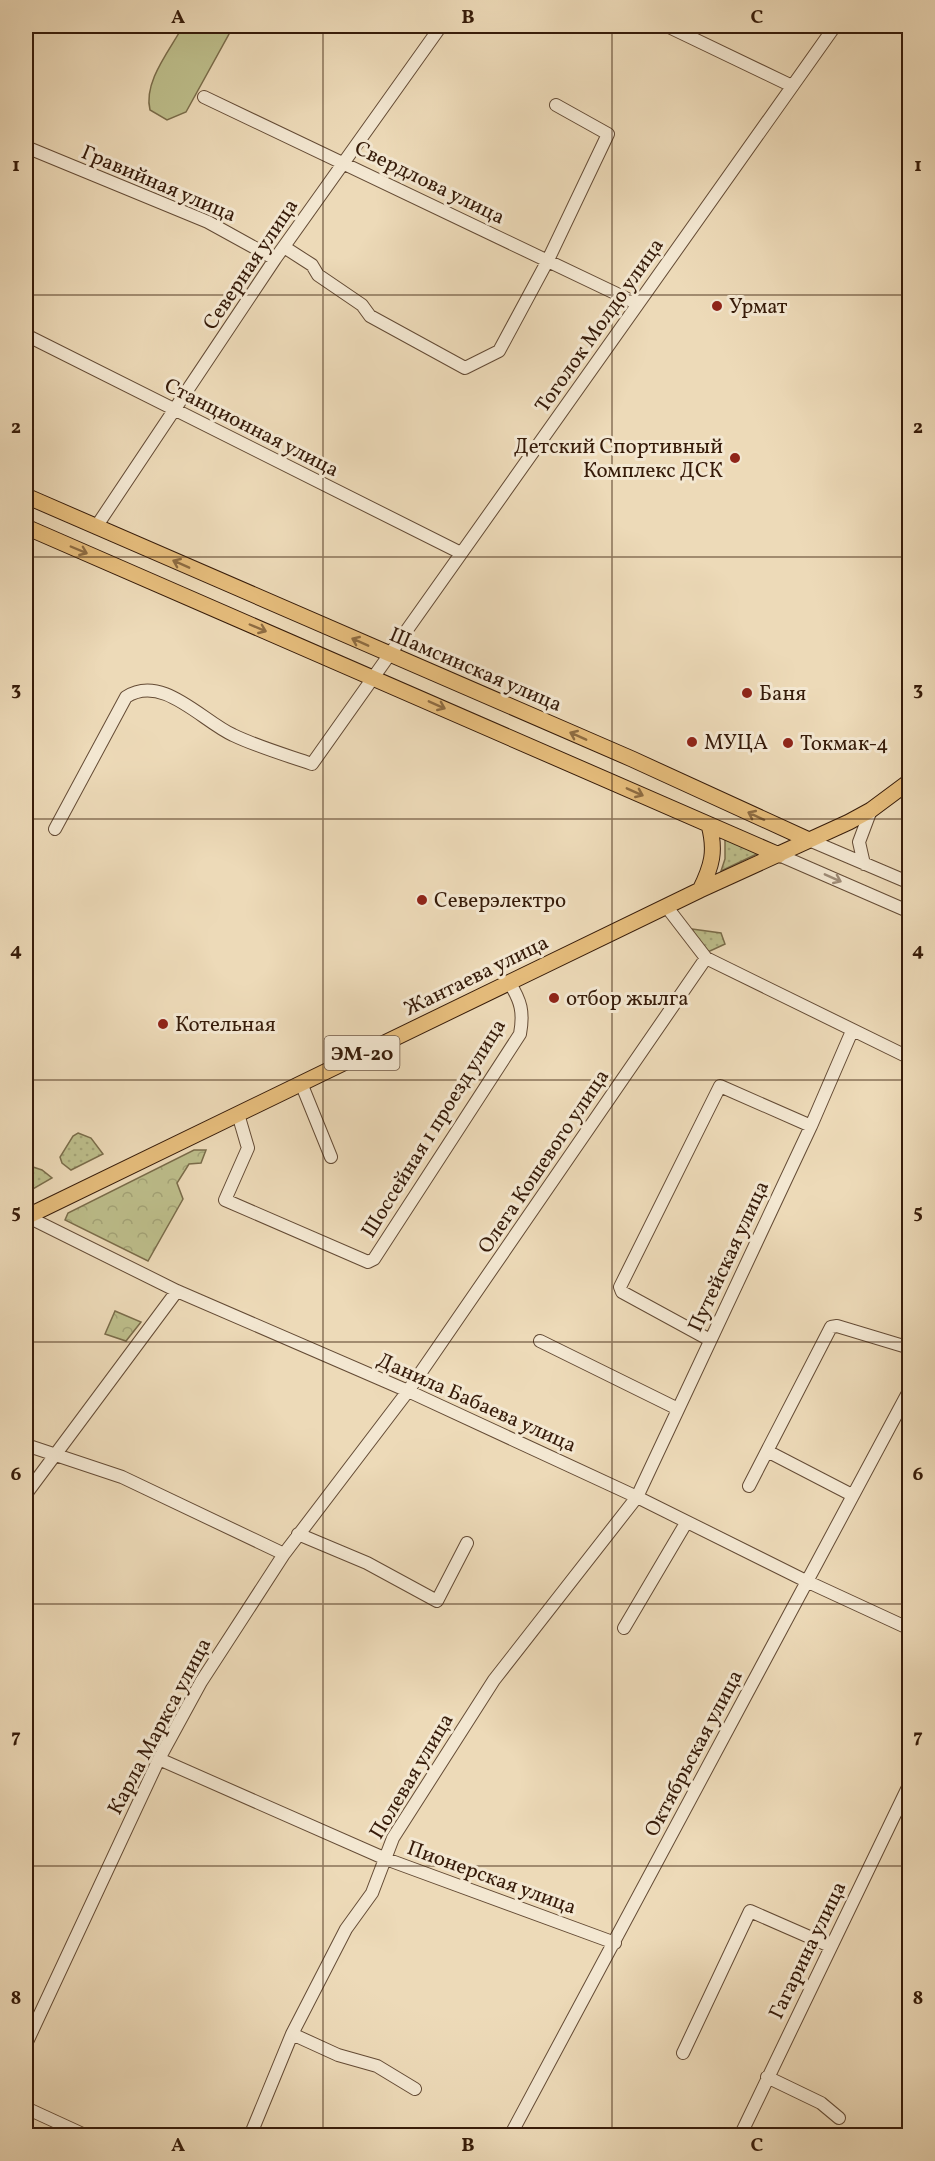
<svg xmlns="http://www.w3.org/2000/svg" width="935" height="2161" viewBox="0 0 935 2161" font-family="Vollkorn,serif">
<style>
.grass{fill:url(#grass-dots);stroke:#7a6c4a;stroke-width:1.5}
.forest{fill:url(#forest-crowns);stroke:#7a6c4a;stroke-width:1.5}
.garden{fill:#bdbe8b;stroke:#7a6c4a;stroke-width:1.5}
.lines{fill:none;stroke-linecap:round;stroke-linejoin:round}
.minor-casing{stroke:#644b35;stroke-width:14}
.major-casing{stroke:#361b09;stroke-width:17}
.minor{stroke:#f3e7d1;stroke-width:12}
.major{stroke:#e6bd7c;stroke-width:15}
.oneway{stroke:#8e6c42}
.oneway2{stroke:#9e8b77}
.grid{fill:none;stroke:#361b09;stroke-width:1.5;stroke-opacity:0.55}
.poi-dot{fill:#8f2418;stroke:#f3e7d1;stroke-width:2}
.labels{text-anchor:middle;stroke-width:6;stroke-linejoin:round;paint-order:stroke}
.shield{fill:#f3e7d1;stroke:#6f5845;stroke-width:1.5}
.shield-label{font-size:20px;font-weight:bold;fill:#361b09}
.street-label{font-size:21px;fill:#361b09;stroke:#f3e7d1}
.poi-label{font-size:21px;fill:#361b09;stroke:#f3e7d1;text-anchor:start}
.neatline{fill:none;stroke:#361b09;stroke-width:2}
.grid-label{font-size:20px;text-anchor:middle;font-weight:bold;fill:#361b09}
</style>
<defs>
<pattern id="grass-dots" width="8" height="8" patternUnits="userSpaceOnUse" patternTransform="scale(1.5)"><rect width="8" height="8" fill="#bdbe8b"/><path d="M2 2h.1M6 6h.1" fill="none" stroke="#a3a377" stroke-width="1.8" stroke-linecap="round"/></pattern>
<pattern id="forest-crowns" width="20" height="18" patternUnits="userSpaceOnUse" patternTransform="scale(1.5)"><rect width="20" height="18" fill="#bdbe8b"/><path d="M2 6a3 3 0 1 1 6 0M12 15a3 3 0 1 1 6 0" fill="none" stroke="#a3a377"/></pattern>
</defs>
<rect width="100%" height="100%" fill="#eddab8"/>
<filter id="stains"><feTurbulence type="fractalNoise" baseFrequency=".00333" numOctaves="4"/><feColorMatrix values="0 0 0 0 .2 0 0 0 0 .09 0 0 0 0 .02 0 0 0 .5 -.17"/></filter>
<radialGradient id="worn" r=".72"><stop offset=".6" stop-color="#630" stop-opacity="0"/><stop offset="1" stop-color="#630" stop-opacity=".3"/></radialGradient>
<!-- grass -->
<path class="grass" d="M725,839l36,13 -40,19 4,-12z
M692,929l29,4 4,11 -17,8 -4,-2z
M78,1133l13,5 12,16 -32,16 -9,-7 -2,-6 13,-21z
M33,1167l9,3 10,8 -26,15v-23z"/>
<!-- forest -->
<path class="forest" d="M194,1150h12l-5,13 -12,1 -12,19 6,16 -35,62 -83,-41 3,-7z
M115,1311l26,11 -15,19 -21,-7z"/>
<!-- garden -->
<path class="garden" d="M183,26h46v8l-43,78 -19,8 -17,-10c-7,-28 20,-60 33,-84z"/>
<g class="lines">
<defs>
<path id="minor" d="M667,26l125,60
M204,97l434,207
M26,147l182,75 67,37
M284,247l28,18 6,10 44,30 8,11 95,52 34,-17 49,-91 60,-126 -52,-29
M26,335l435,218
M96,527l179,-268 166,-233
M55,829l71,-132c36,-24 76,24 107,38 25,12 53,20 79,29l523,-738
M809,840l101,43
M779,855l131,57
M864,864l-5,-22 12,-32
M666,906l40,52 204,100
M301,1083l30,74
M238,1114l10,34 -23,52 143,62 6,-3 146,-225c4,-22 1,-33 -11,-52
M26,1216l151,75 231,100 229,106 169,84 104,48
M710,1340l-88,-48 -2,-5 100,-201 91,40
M540,1341l138,68
M26,1445l96,32 162,77
M749,1486l18,-35
M26,1494l151,-203
M852,1495l-85,-44 64,-124 6,-1 73,22
M298,1534l69,29 70,38 30,-58
M624,1628l62,-105
M159,1759l227,100 229,84
M292,2034l46,21 39,11 38,23
M26,2044l133,-285 42,-77 83,-128 124,-163 298,-433
M683,2053l67,-142 80,35
M767,2077l54,26 18,15
M26,2108l61,28
M250,2136l42,-102 54,-105 26,-36 21,-55 101,-158 143,-183 174,-371 41,-95
M510,2136l400,-747
M740,2136l170,-353"/>
<path id="major" d="M26,496l606,263 177,81
M26,527l753,328
M700,890c12,-24 16,-39 9,-65
M26,1217l674,-327 149,-68 22,-12 39,-29"/>
</defs>
<!-- minor casing -->
<use href="#minor" class="minor-casing"/>
<!-- major casing -->
<use href="#major" class="major-casing"/>
<!-- minor -->
<use href="#minor" class="minor"/>
<!-- major -->
<use href="#major" class="major"/>
</g>
<!-- one-way arrows -->
<defs><path id="oneway-shaft" d="M-6 0H5M1.5-3L5.5 0L1.5 3" fill="none" stroke-width="1.6" stroke-linecap="round" stroke-linejoin="round" transform="scale(1.5)"/></defs>
<g class="oneway">
<use href="#oneway-shaft" transform="translate(79 550) rotate(23)"/>
<use href="#oneway-shaft" transform="translate(181 564) rotate(-156)"/>
<use href="#oneway-shaft" transform="translate(258 628) rotate(23)"/>
<use href="#oneway-shaft" transform="translate(360 642) rotate(-156)"/>
<use href="#oneway-shaft" transform="translate(437 705) rotate(24)"/>
<use href="#oneway-shaft" transform="translate(578 736) rotate(-156)"/>
<use href="#oneway-shaft" transform="translate(635 792) rotate(24)"/>
<use href="#oneway-shaft" transform="translate(756 816) rotate(-155)"/>
</g>
<use class="oneway2" href="#oneway-shaft" transform="translate(833 878) rotate(24)"/>
<!-- grid -->
<path class="grid" d="M323,26v2110M612,26v2110M26,295h884M26,557h884M26,819h884M26,1080h884M26,1342h884M26,1604h884M26,1866h884"/>
<!-- markers -->
<g class="poi-dot">
<circle cx="717" cy="306" r="6"/>
<circle cx="735" cy="458" r="6"/>
<circle cx="747" cy="693" r="6"/>
<circle cx="692" cy="742" r="6"/>
<circle cx="788" cy="743" r="6"/>
<circle cx="422" cy="900" r="6"/>
<circle cx="554" cy="998" r="6"/>
<circle cx="163" cy="1024" r="6"/>
</g>
<g class="labels">
<!-- shield labels -->
<rect class="shield" x="324.5" y="1036" width="75" height="34" rx="4.5"/>
<g class="shield-label">
<text x="362" y="1060">ЭМ-20</text>
</g>
<!-- street labels -->
<g class="street-label">
<text transform="translate(430 182) rotate(26)" y="7">Свердлова улица</text>
<text transform="translate(159 183) rotate(23)" y="7">Гравийная улица</text>
<text transform="translate(250 264) rotate(-56)" y="7">Северная улица</text>
<text transform="translate(599 325) rotate(-55)" y="7">Тоголок Молдо улица</text>
<text transform="translate(252 427) rotate(27)" y="7">Станционная улица</text>
<text transform="translate(476 669) rotate(23)" y="7">Шамсинская улица</text>
<text transform="translate(476 975) rotate(-26)" y="7">Жантаева улица</text>
<text transform="translate(433 1128) rotate(-58)" y="7">Шоссейная 1 проезд улица</text>
<text transform="translate(543 1161) rotate(-56)" y="7">Олега Кошевого улица</text>
<text transform="translate(728 1256) rotate(-65)" y="7">Путейская улица</text>
<text transform="translate(477 1402) rotate(24)" y="7">Данила Бабаева улица</text>
<text transform="translate(159 1726) rotate(-62)" y="7">Карла Маркса улица</text>
<text transform="translate(693 1753) rotate(-62)" y="7">Октябрьская улица</text>
<text transform="translate(411 1776) rotate(-59)" y="7">Полевая улица</text>
<text transform="translate(492 1877) rotate(20)" y="7">Пионерская улица</text>
<text transform="translate(807 1950) rotate(-64)" y="7">Гагарина улица</text>
</g>
<!-- poi labels -->
<g class="poi-label">
<text x="729" y="313">Урмат</text>
<text x="723" y="453" text-anchor="end">Детский Спортивный<tspan x="723" dy="24">Комплекс ДСК</tspan></text>
<text x="759" y="700">Баня</text>
<text x="704" y="749">МУЦА</text>
<text x="800" y="750">Токмак-4</text>
<text x="434" y="907">Северэлектро</text>
<text x="566" y="1005">отбор жылга</text>
<text x="175" y="1031">Котельная</text>
</g>
</g>
<!-- margin -->
<rect width="935" height="2161" fill="none" stroke="#eddab8" stroke-width="66"/>
<rect x="33" y="33" width="869" height="2095" class="neatline"/>
<g class="grid-label">
<text x="178" y="23">A</text>
<text x="468" y="23">B</text>
<text x="757" y="23">C</text>
<text x="16" y="171">1</text>
<text x="918" y="171">1</text>
<text x="16" y="433">2</text>
<text x="918" y="433">2</text>
<text x="16" y="695">3</text>
<text x="918" y="695">3</text>
<text x="16" y="956">4</text>
<text x="918" y="956">4</text>
<text x="16" y="1218">5</text>
<text x="918" y="1218">5</text>
<text x="16" y="1480">6</text>
<text x="918" y="1480">6</text>
<text x="16" y="1742">7</text>
<text x="918" y="1742">7</text>
<text x="16" y="2004">8</text>
<text x="918" y="2004">8</text>
<text x="178" y="2151">A</text>
<text x="468" y="2151">B</text>
<text x="757" y="2151">C</text>
</g>
<rect width="100%" height="100%" filter="url(#stains)"/>
<rect width="100%" height="100%" fill="url(#worn)"/>
</svg>
